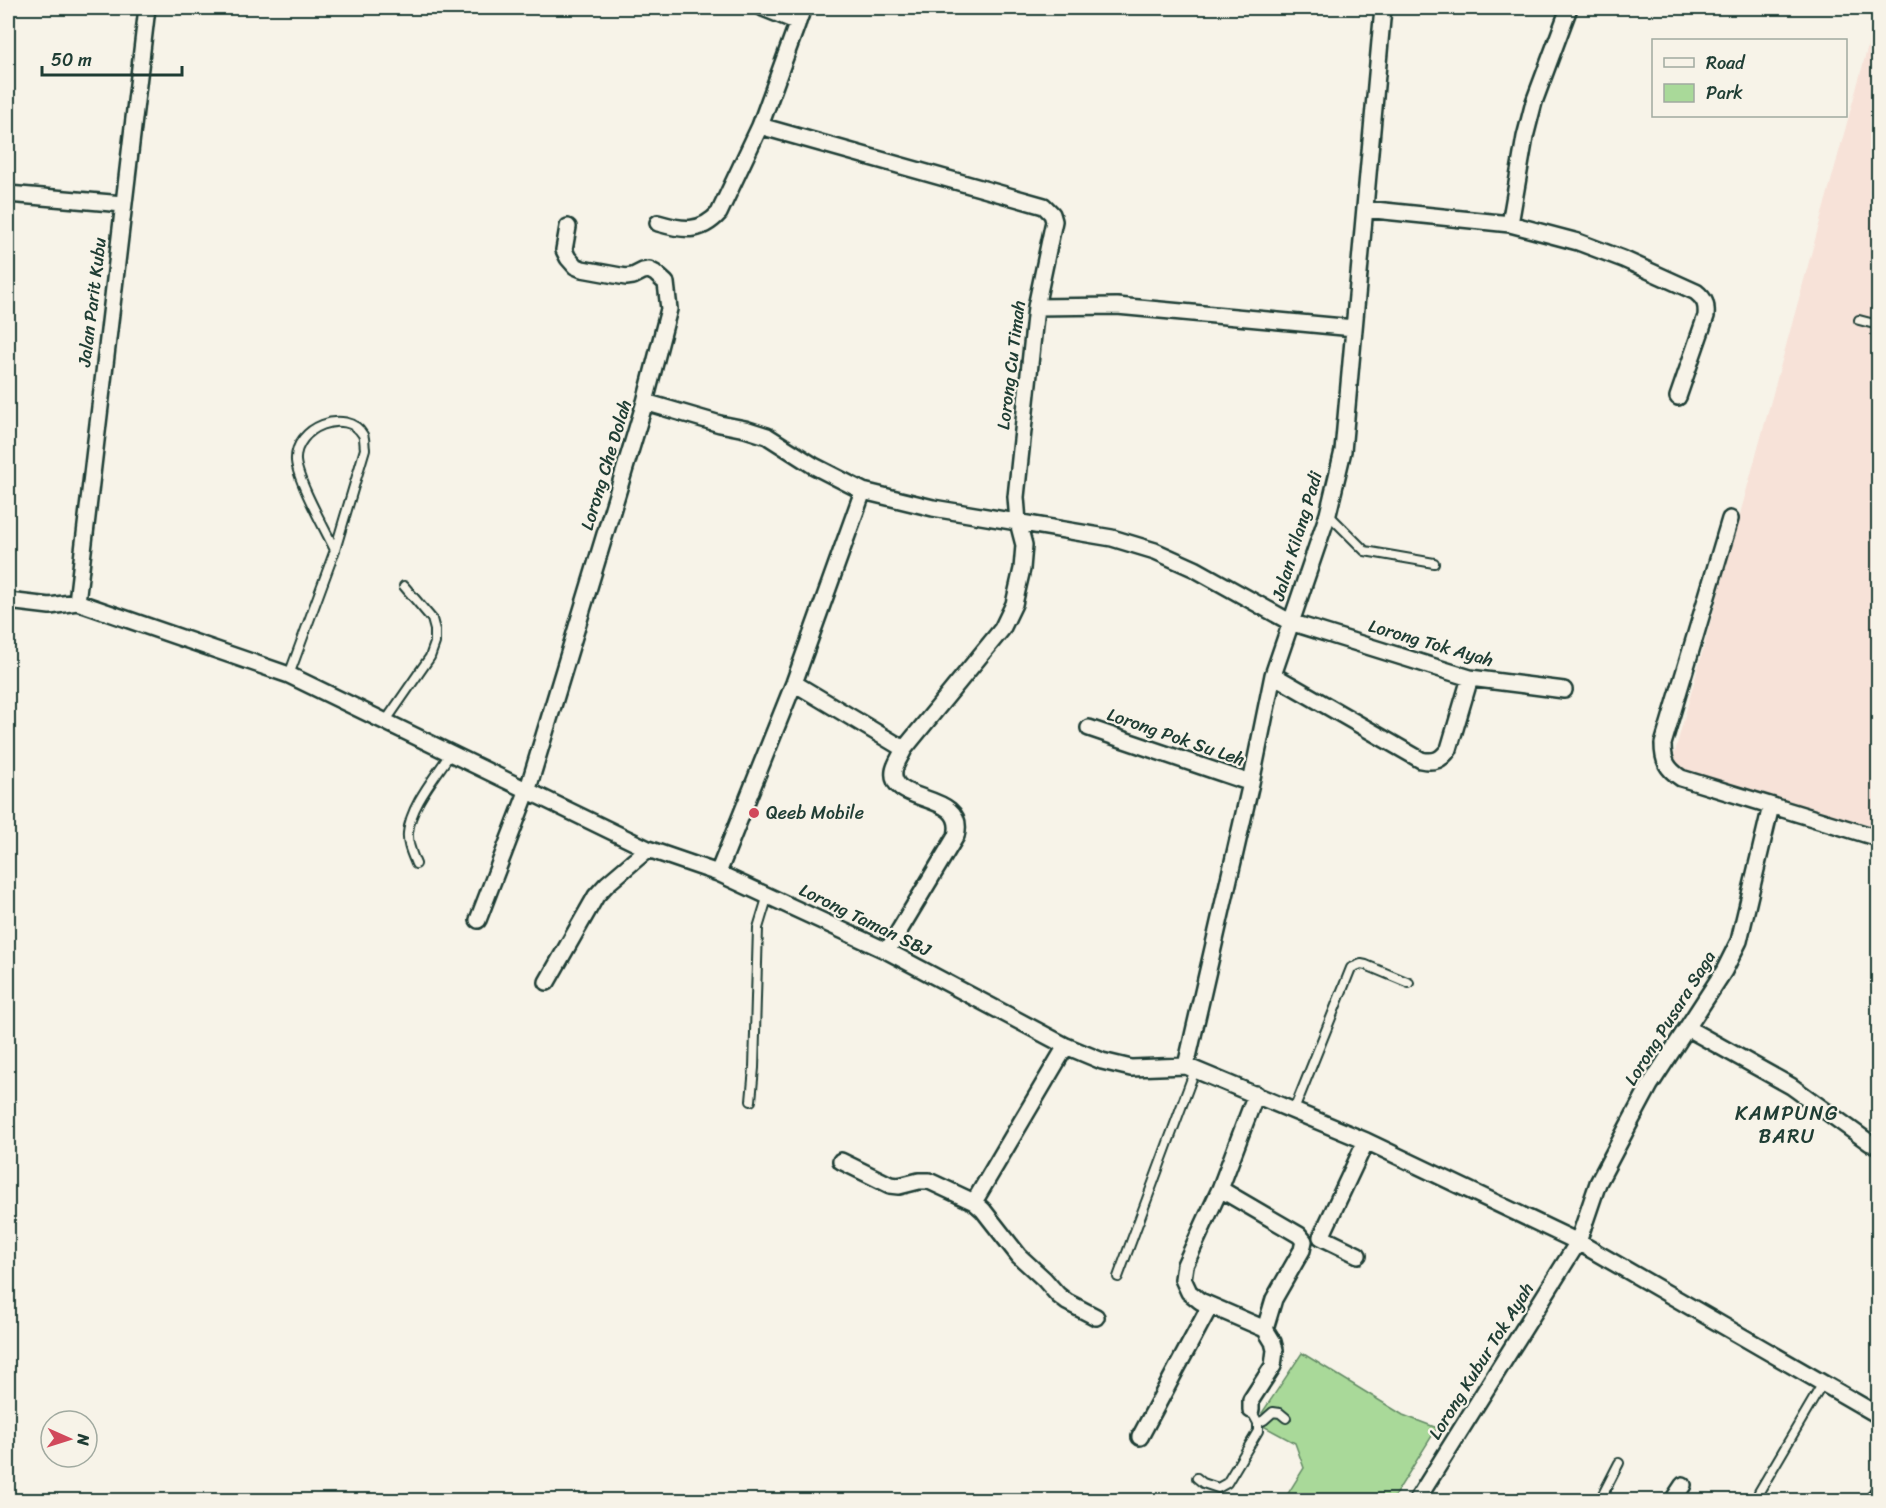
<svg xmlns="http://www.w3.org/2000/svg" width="1886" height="1508" viewBox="0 0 1886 1508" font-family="Sriracha,sans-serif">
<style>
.built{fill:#f7e2d8}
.green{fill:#a9d999;stroke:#648b66;stroke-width:1.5}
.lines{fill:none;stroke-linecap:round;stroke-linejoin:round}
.service-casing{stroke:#1f3d34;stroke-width:12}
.minor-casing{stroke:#1f3d34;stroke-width:20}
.service{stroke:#f7f3e8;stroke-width:8}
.minor{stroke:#f7f3e8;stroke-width:15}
.poi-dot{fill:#d1495b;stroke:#f7f3e8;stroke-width:2}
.labels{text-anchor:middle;stroke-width:4.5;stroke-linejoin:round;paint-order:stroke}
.street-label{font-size:18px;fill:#1f3d34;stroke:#f7f3e8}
.poi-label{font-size:18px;fill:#1f3d34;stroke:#f7f3e8;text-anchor:start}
.neighbourhood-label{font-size:20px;letter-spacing:1.5px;fill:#1f3d34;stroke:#f7f3e8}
</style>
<rect width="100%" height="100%" fill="#f7f3e8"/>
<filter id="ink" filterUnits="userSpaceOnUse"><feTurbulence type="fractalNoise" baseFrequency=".0167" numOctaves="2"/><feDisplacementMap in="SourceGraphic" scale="12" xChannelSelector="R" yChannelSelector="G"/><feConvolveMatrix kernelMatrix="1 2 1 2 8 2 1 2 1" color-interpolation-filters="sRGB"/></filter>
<g filter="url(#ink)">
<!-- built -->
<path class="built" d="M1871,35l7,2v790l-208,-57z"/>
<!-- green -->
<path class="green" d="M1302,1353l101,62 34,13 -45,72h-108l20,-32 -9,-25 -30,-16 -3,-14z"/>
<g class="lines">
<defs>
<path id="service" d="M1859,320l19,5
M1328,514l37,37 69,12
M289,675l46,-125 30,-101c-1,-5 0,-10 -2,-14 -16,-28 -69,-8 -67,26 2,21 29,68 39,89
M385,722l45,-65 5,-14v-13l-3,-11 -28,-33
M416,864c-4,-10 -9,-20 -8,-31 2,-27 28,-57 42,-79
M751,1101l3,-33 4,-140 10,-33
M1294,1110l57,-142 10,-4 5,1 43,18
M1118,1277l77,-207
M1258,1423l6,-3 9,-8 7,1 6,5
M1197,1478l6,5 15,5 9,-5 31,-52v-8l-7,-13
M1759,1492l64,-109
M1600,1500l19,-37"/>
<path id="minor" d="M763,8l35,14
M760,126l284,80 8,8 2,7 -18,86 -20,190 2,25 6,23 -2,24 -8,35 -12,25 -98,120c-3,7 -9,15 -10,22 -5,35 74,19 62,65l-69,115
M8,194l115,10
M1365,209l145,15 68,18 45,17 73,33c9,7 11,13 10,24l-28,81
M658,223c24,7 42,11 61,-10l41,-87 43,-118
M1510,224l15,-87 9,-35 35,-94
M1036,307l81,-1 237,22
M645,402l75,22 25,5 22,7 47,30 49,25
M1730,519l-67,225c0,17 4,25 18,34l197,60
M8,601l42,5 27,-4 212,73 359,174 70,24 169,78 179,95 36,15 29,7 55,-2 180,75 212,101 300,173
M77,602l70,-594
M1273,675l148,85c14,3 20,0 28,-11l21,-71
M794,683l110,66
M1089,728l162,55
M718,873l76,-190 69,-192 70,17 179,30 43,13 40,18 95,53 180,56 94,12
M478,920l49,-128 118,-390 24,-93 -3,-26 -11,-10 -6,-3 -6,1 -10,5 -7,1 -44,-8 -7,-3 -7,-8 -4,-8 4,-23
M547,982l49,-86 11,-12 41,-35
M1687,1028l104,58 79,57 8,2
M1186,1066l65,-283 22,-108 55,-161 15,-63 40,-443
M841,1161l49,24 9,1 20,-5h10l45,21 9,8 36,46 25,23 14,16 9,7 29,15
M1220,1189l79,46 5,6 -2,9 -28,49 -9,30
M974,1202l92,-156
M1358,1255l-37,-18 45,-96
M1251,1410v-10l22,-34 2,-16 -2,-8 -8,-13 -65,-28 -11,-9 -6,-13 2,-14 35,-76 36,-95
M1140,1437l70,-131
M1417,1500l161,-258 20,-59 30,-57 22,-41 74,-114 15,-30 32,-135
M1673,1500l10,-15
M1874,1500l4,-7"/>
</defs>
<!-- service casing -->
<use href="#service" class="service-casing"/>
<!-- minor casing -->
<use href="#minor" class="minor-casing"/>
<!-- service -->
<use href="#service" class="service"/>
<!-- minor -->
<use href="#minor" class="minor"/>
</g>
</g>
<!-- markers -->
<circle class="poi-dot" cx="754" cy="813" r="6"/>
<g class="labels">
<!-- street labels -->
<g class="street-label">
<text transform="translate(92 302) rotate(-83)" y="6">Jalan Parit Kubu</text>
<text transform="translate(1011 365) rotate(-83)" y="6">Lorong Cu Timah</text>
<text transform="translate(606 465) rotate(-73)" y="6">Lorong Che Dolah</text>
<text transform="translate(1297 536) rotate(-73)" y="6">Jalan Kilang Padi</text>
<text transform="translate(1431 643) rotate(16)" y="6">Lorong Tok Ayah</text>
<text transform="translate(1176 737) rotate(19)" y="6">Lorong Pok Su Leh</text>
<text transform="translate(865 920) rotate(26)" y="6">Lorong Taman SBJ</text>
<text transform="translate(1670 1018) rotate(-58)" y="6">Lorong Pusara Saga</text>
<text transform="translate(1481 1361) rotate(-58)" y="6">Lorong Kubur Tok Ayah</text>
</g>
<!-- poi labels -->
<g class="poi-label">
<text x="766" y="819">Qeeb Mobile</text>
</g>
<!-- neighbourhood labels -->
<g class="neighbourhood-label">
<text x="1787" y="1120">KAMPUNG<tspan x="1787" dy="23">BARU</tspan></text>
</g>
</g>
<!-- margin -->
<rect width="1886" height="1508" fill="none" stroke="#f7f3e8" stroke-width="30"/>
<rect x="15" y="15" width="1856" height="1478" fill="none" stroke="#1f3d34" stroke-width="2" filter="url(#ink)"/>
<!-- legend -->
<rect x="1652" y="39" width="195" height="78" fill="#f7f3e8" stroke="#a1aaa0" stroke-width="1.5"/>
<rect x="1664" y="58" width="30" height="9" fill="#f7f3e8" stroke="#a1aaa0" stroke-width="1.5"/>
<text x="1706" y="69" font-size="18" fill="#1f3d34">Road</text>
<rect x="1664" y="84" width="30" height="18" fill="#a9d999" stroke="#a1aaa0" stroke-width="1.5"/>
<text x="1706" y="99" font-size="18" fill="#1f3d34">Park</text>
<!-- north arrow -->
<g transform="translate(69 1439) rotate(93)"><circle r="28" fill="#f7f3e8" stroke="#a1aaa0" stroke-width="1.5"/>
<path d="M0-4.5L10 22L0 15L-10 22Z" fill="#d1495b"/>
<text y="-9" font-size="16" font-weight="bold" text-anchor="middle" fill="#1f3d34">N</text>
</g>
<!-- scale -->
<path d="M42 66v9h140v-9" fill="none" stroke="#1f3d34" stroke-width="3"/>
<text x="51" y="66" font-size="18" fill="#1f3d34" stroke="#f7f3e8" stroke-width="4.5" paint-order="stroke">50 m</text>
</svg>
